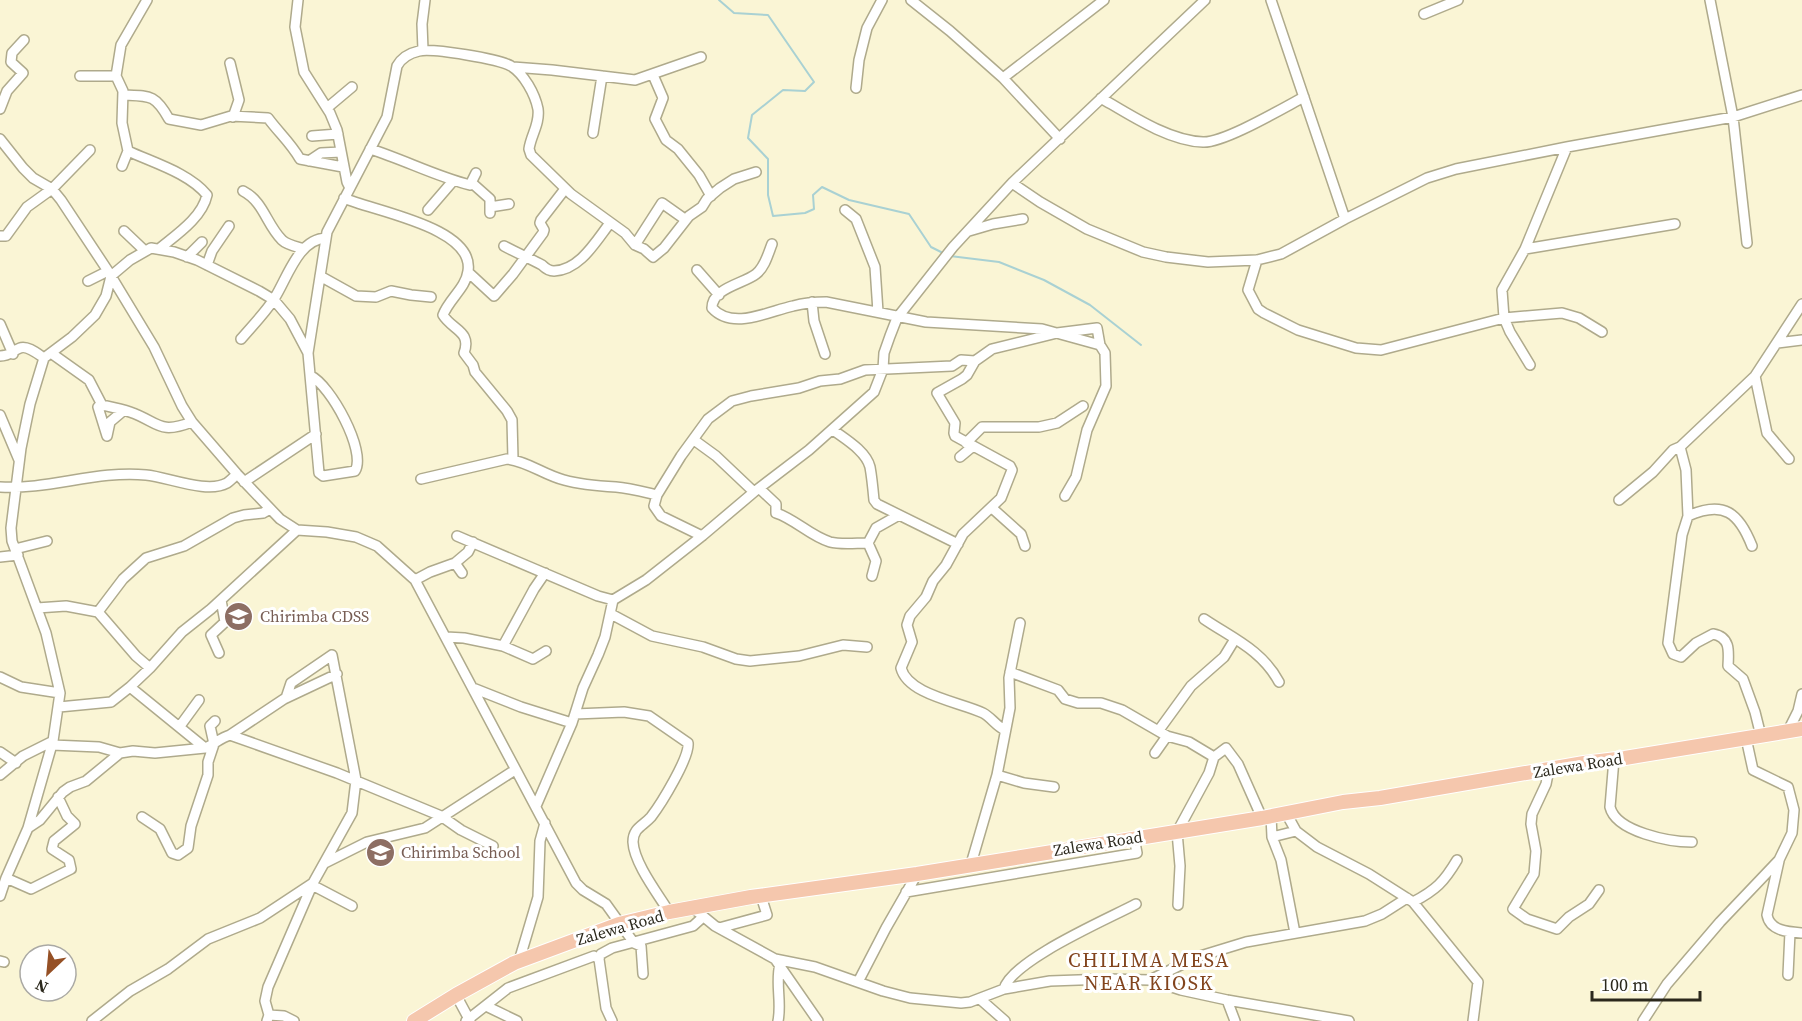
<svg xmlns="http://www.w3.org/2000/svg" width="1802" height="1021" viewBox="0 0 1802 1021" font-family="'Source Serif 4',serif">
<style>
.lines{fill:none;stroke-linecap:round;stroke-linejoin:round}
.stream{stroke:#a9d1d3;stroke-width:2}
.minor-casing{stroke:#afaa8c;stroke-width:12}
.highway-casing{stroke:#fff;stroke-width:16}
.minor{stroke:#fff;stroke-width:9}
.highway{stroke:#f5c7ad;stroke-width:14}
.labels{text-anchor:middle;stroke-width:6;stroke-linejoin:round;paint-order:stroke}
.education-label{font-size:16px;fill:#785e54;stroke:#fff;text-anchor:start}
.street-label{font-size:16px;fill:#2b281c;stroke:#fff}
.quarter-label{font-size:20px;letter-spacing:1.5px;fill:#82441d;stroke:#fff}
</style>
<rect width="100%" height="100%" fill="#faf5d5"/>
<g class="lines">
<!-- stream -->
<path class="stream" d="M719,0l15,13 34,2 46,67 -9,9 -22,-1 -31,25 -4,23 20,21v36l5,21 32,-3 9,-4 -1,-14 9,-8 27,13 60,14 22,33 14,7
M950,256l49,6 45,18 46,25 51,40"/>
<defs>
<path id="minor" d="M298,0l-3,27 9,45 26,41 7,17 10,52 3,6
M911,0l39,31 53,47 57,61
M1271,0l74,219
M1710,0l23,117 14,126
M1424,14l34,-14
M423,50l-1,-26 3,-24
M230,63l9,37 -6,17
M513,67l39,3 83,10 66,-23
M653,75l10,23 -8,21 11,21 12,9 21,26 12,21
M80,76h36
M1003,78l101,-78
M856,88l3,-28 8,-32 15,-28
M123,95c27,1 32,-1 46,24l32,6 30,-9 37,2c11,15 22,24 32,41l43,8
M1101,98c29,17 68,43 102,44 21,1 80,-34 101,-45
M327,108l25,-21
M0,109l7,-18 16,-18 -12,-11 1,-9 12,-13
M593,133l9,-57
M312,136l26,-2
M0,139l23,29 10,10 19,11 9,11 47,71 46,76 28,59 10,16 45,52 43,45 17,11 30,2 29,5 21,9 38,34 161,303 7,7 23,14 28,39 7,3 2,28
M370,149c35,11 65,27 100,36l6,-12
M128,151c26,12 61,22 79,44 -5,23 -31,40 -48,54
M309,161l12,-8 20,-1
M122,166l6,-15 -6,-28 1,-32 -7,-15 5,-31 26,-45
M472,183l18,16v14
M1012,183l28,19 47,27 56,23 23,5 42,5 49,-2 24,-6 64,-35 82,-41 29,-9 111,-22 166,-30 69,-22
M243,191c21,11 23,33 39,49 5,5 16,7 22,9
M344,198c28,13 131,29 124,73 -2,17 -19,28 -25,44 9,15 29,16 21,38l9,12 2,7 32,39 5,9 1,39
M490,207l19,-3
M428,210l25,-29
M845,210l11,9 19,48 3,45
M124,231l21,20
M969,231l24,-7 30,-5
M0,236h6l21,-29 25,-18 38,-39
M772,244c-4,10 -7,23 -16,30 -13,10 -44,14 -44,34 21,23 57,3 81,-2 11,-3 22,-4 33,-4l100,20 116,7 58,16 5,8 1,33 -19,44 -11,47 -11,19
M635,245l27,-42 24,17
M504,246c13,7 25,12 38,19 3,3 8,6 12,6 26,-1 42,-30 56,-48
M1525,249l150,-25
M187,257l15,-15
M1257,260l-9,30 10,19 6,4 34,17 58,18 25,2 123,-32 58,-5 17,5 23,14
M207,265l5,-14 17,-25
M697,270l22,25
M468,272l26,24 19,-22 30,-41 1,-3 -4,-7 1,-3 24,-31
M320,276l36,20 20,1 15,-6 20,4 20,2
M88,281l20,-10
M812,302l2,19 11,33
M0,324l13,30
M241,339c11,-13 24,-26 33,-40 13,-20 24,-60 52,-61
M1777,343l25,-3
M51,353l38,27 13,25c9,2 19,4 28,7 29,10 28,23 62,10
M308,353l19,-121 60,-115 10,-51c5,-9 13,-13 22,-15 14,-3 80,8 92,15 13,8 24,28 27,43 2,15 -7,26 -9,40l2,6 40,39 54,39 10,12 9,4 9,8 11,-9 25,-32 13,-9 5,-8 13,-11 14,-9 22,-7
M0,356c10,0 12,-5 20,-8 7,-3 18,6 24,10
M1530,365l-20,-33 -6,-14 -2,-28 23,-41 42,-102
M1755,376l12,57 22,26
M101,404l-3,3 9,29 3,-14 13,-11
M0,415l19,45
M833,430c12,9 33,21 37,37 2,11 3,22 4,33l3,4 81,40
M694,440l22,16 38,36
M966,443l16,-16h57l18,-4 26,-17
M1680,447l6,23 2,46 -6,19 -14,108 5,11 8,3 15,-14 17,-9c17,3 16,16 15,32l15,13 12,33 6,24
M960,457l12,-10
M421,479l86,-20c20,2 37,16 57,21 18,5 34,6 52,7 13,1 28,5 41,8
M244,482l72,-48
M0,487c49,3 97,-17 146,-12 22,2 61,19 81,8 3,-2 7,-6 10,-9
M759,488l17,16v9c19,6 34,23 54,29 11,3 26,1 38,1l8,-15 23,-13
M1619,500l34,-28 20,-22 7,-3 75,-71 47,-72
M992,508l29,26 4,12
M1688,516c36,-16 51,-3 64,30
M457,536l141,60 15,4
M702,536l-41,-20 -7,-10 3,-11 24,-39 27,-37 24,-18 19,-5 48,-8 21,-7 20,-2 25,-9 87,-4 9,-6 14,1
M868,543l8,18 -4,15
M15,549l32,-8
M0,557l18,-2
M462,573l-7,-10 13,-11 5,-10
M415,580l15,-8 25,-9
M37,608l29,-2 32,6 38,44 14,12
M98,612l25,-33 23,-21 38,-12 49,-28 11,-3 19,-2 7,-4
M611,614l41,22 51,11 33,12 14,2 49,-5 44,-11 24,2
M1204,619c28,19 58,31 75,63
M446,637l18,1 39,8 31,-57 11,-16
M503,646l30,13 13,-8
M219,653l-8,-18 14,-13 -4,-22
M1010,672l48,18 7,9 13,4h23l21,7 45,26
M0,677l21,10 39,6
M130,687l75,61c10,-4 15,-10 25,-13l107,38 104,43 20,14 32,16
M473,688l48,19 51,16
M59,707l52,-5 19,-15 20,-19 32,-36 29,-23 86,-79
M575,714l49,-2 25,4 39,27c2,14 -27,61 -37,74 -8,9 -18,11 -18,25 1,21 25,52 36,70
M180,726l19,-26
M1005,730c-9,-4 -14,-13 -22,-17 -23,-11 -75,-18 -82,-45l11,-26 -5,-17 3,-9 16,-19 7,-16 13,-16 17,-31 38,-36 11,-28 -2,-4 -55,-30 -1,-3 1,-10 -18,-30 25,-14 5,-4 8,-14 17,-12 65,-16 40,-5 3,17
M1159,730l32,-44 33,-29 11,-18
M1788,731l10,-20 4,-17
M230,735l54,-36 53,-25
M52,745l47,2 21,6
M0,752l16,11
M1155,753l12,-17 22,6 25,15
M1614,759l-4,48c6,25 60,35 82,35
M1549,769l-3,15 -14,30 -1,10 5,27 -2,23 -21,35 14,10 30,10 12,-12 20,-13 10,-14
M0,775l23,-19 30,-15
M997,775l27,8 30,4
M536,806l36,-83 11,-35 15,-33 7,-18 8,-37 33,-20 56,-44 52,-44 55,-42 65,-58 9,-23 1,-16 6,-17 7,-18 56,-71 59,-64 193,-183
M1286,813l10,18 21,16 52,27 44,28 65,80 -5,39
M1271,816l1,21 9,23 14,73
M142,817l18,12 12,24 6,2 10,-7 3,-22 17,-51v-13l6,-18 -4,-18 5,-5
M28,828l12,-8 23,-28 7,-5 16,-6 34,-28 13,-2 22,2 50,-5
M1272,837l24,-6
M1779,861l-12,54c3,16 21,17 35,18
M325,863l42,-21 58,-14 90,-58
M971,864l26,-89 13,-67 -1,-30 11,-55
M6,878l25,11 40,-20 -2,-9 -17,-11 2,-8 21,-17 -8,-8 -9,-19
M312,885l40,21
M906,892l231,-39 -3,-16
M0,896l6,-18 22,-50 25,-87 7,-48 -14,-60 -34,-92 -1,-13 10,-80 9,-44 14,-46 28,-21 23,-22 11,-19 5,-20 19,-16 21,-12 23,4 23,8 62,31 15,9 16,19 18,34 11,120 4,3 32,-5c12,-20 -25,-86 -44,-95
M1413,902c23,-12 31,-20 44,-42
M1178,905l2,-39 -3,-34 32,-59 5,-16 12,-9 12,16 24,54
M693,908l22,18 60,33 40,8 68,24 27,7 51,5 9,-1 34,-13 46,-8 57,-2 43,1 31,10 46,10 122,21
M719,928l48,-13 -6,-19
M599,958l2,-4 11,-6 81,-22 10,-9
M775,959l43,62
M0,961l4,1
M519,961l19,-64 2,-56 5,-18
M1788,975l2,-43
M1150,980l47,-23 49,-15 119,-21 17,-7 25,-16
M858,982l28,-54 31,-54
M1004,989c8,-29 104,-70 132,-85
M456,995l14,26
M980,999l25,22
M1227,1000l8,21
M486,1006l31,15
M269,1015l15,1 10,5
M92,1021l38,-30 38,-22 40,-30 52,-21 53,-35
M267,1021l2,-6 -4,-14 3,-14 45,-104 39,-70 4,-33 -24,-125 -41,28 -5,15
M466,1021l42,-33 86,-32 5,3 7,49 6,13
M778,1021c4,-19 -3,-38 2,-57
M1643,1021l24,-37 53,-62 59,-62 13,-27 2,-23 -6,-23 -35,-17 -7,-32"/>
<path id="highway" d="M414,1021l42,-26 58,-32 105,-39 50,-12 82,-15 166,-23 345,-56 81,-16 37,-4 204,-35 41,-5 177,-29"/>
</defs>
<!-- minor casing -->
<use href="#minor" class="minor-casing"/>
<!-- highway casing -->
<use href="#highway" class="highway-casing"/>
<!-- minor -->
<use href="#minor" class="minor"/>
<!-- highway -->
<use href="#highway" class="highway"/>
</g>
<!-- icons -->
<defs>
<symbol id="school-disc" viewBox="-11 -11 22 22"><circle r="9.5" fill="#8d6e63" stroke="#fff"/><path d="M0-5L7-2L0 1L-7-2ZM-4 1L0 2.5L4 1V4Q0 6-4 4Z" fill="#fff"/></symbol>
</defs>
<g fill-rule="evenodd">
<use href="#school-disc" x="222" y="600" width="33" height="33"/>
<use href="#school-disc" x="364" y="836" width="33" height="33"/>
</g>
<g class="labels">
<!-- education labels -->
<g class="education-label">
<text x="260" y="622">Chirimba CDSS</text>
<text x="401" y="858">Chirimba School</text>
</g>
<!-- street labels -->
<g class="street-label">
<text transform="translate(1578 765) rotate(-9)" y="6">Zalewa Road</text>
<text transform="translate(1098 843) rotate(-9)" y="6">Zalewa Road</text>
<text transform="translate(620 927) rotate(-16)" y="6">Zalewa Road</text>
</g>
<!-- quarter labels -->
<g class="quarter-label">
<text x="1149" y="967">CHILIMA MESA<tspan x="1149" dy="23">NEAR KIOSK</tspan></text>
</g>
</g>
<!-- north arrow -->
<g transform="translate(48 973) rotate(206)"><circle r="28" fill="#ffffff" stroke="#aaa9a4" stroke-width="1.5"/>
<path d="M0-4.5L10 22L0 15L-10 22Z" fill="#955025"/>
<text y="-9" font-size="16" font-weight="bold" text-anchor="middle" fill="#2b281c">N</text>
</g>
<!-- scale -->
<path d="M1592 991v9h108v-9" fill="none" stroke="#2b281c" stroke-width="3"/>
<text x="1601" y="991" font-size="18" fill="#2b281c" stroke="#ffffff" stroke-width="4.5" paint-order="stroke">100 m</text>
</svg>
